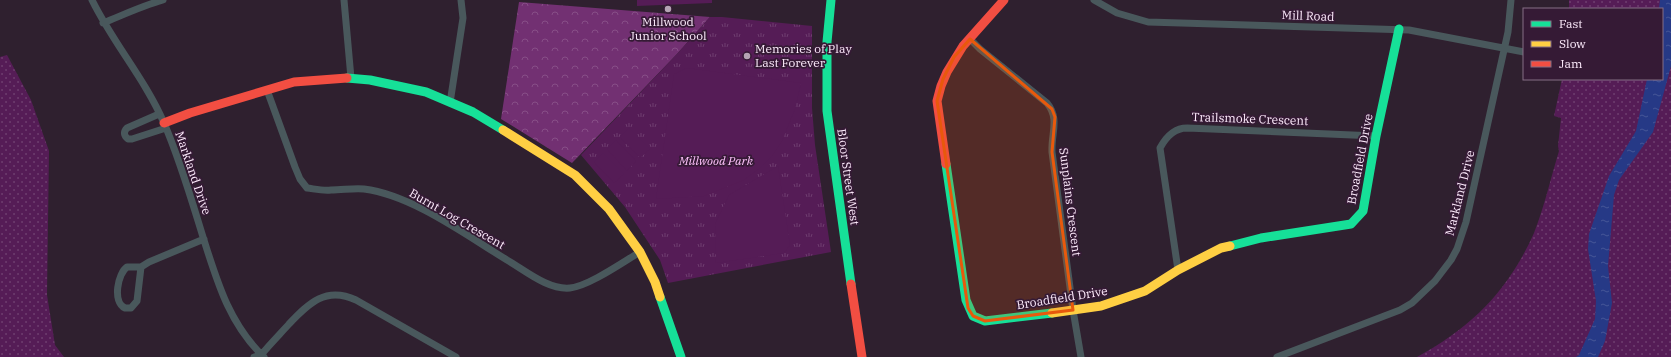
<svg xmlns="http://www.w3.org/2000/svg" width="1671" height="357" viewBox="0 0 1671 357" font-family="'IBM Plex Serif',serif">
<style>
.grass{fill:url(#grass-dots)}
.forest{fill:url(#forest-crowns)}
.park{fill:url(#park-tufts)}
.garden{fill:#551c56}
.water{fill:url(#water-ripples)}
.lines{fill:none;stroke-linecap:round;stroke-linejoin:round}
.street{stroke:#49585c;stroke-width:7}
.fast{stroke:#16e098;stroke-width:9}
.slow{stroke:#ffcf43;stroke-width:9}
.jam{stroke:#f24e42;stroke-width:9}
.marked{fill:#e8590c;fill-opacity:0.2;stroke:#e8590c;stroke-width:3;stroke-linejoin:round}
.poi-dot{fill:#b5a4b4;stroke:#351a35;stroke-width:1.5}
.labels{text-anchor:middle;stroke-width:3.5;stroke-linejoin:round;paint-order:stroke}
.street-label{font-size:12px;fill:#fdebfc;stroke:#351a35}
.poi-label{font-size:12px;fill:#fdebfc;stroke:#351a35}
.park-label{font-size:12px;font-style:italic;fill:#fdc1fb;stroke:#351a35}
</style>
<defs>
<pattern id="grass-dots" width="8" height="8" patternUnits="userSpaceOnUse"><rect width="8" height="8" fill="#551c56"/><path d="M2 2h.1M6 6h.1" fill="none" stroke="#6e3d6f" stroke-width="1.8" stroke-linecap="round"/></pattern>
<pattern id="forest-crowns" width="20" height="18" patternUnits="userSpaceOnUse"><rect width="20" height="18" fill="#723072"/><path d="M2 6a3 3 0 1 1 6 0M12 15a3 3 0 1 1 6 0" fill="none" stroke="#874e87"/></pattern>
<pattern id="park-tufts" width="24" height="20" patternUnits="userSpaceOnUse"><rect width="24" height="20" fill="#551c56"/><path d="M3 7l-1-3M5 7V3M7 7l1-3M15 17l-1-3M17 17v-4M19 17l1-3" fill="none" stroke="#6e3d6f"/></pattern>
<pattern id="water-ripples" width="26" height="14" patternUnits="userSpaceOnUse"><rect width="26" height="14" fill="#263986"/><path d="M2 4q2-2 4 0t4 0M15 11q2-2 4 0t4 0" fill="none" stroke="#465698"/></pattern>
</defs>
<rect width="100%" height="100%" fill="#2f202f"/>
<!-- grass -->
<path class="grass" d="M1569,0h102v357h-254c55,-30 91,-66 117,-124 10,-25 17,-56 25,-82l-1,-5 3,-28 -7,-2 8,-37h100v-70h-93z
M7,55l24,45 18,51 -2,144 8,50 9,12h-64v-300z"/>
<!-- forest -->
<path class="forest" d="M519,2l191,15 -33,37 -105,109 -71,-44z"/>
<!-- park -->
<path class="park" d="M710,17h12l90,9v82l3,37 16,107 -163,31 -8,-23 -35,-53 -44,-52 96,-101z"/>
<!-- garden -->
<path class="garden" d="M637,0h75v3l-75,3z
M687,68l114,15 -6,26 -13,32 -10,15 -12,12 -16,12 -40,16 -48,3 18,-125z
M629,128l21,21 -10,9 -20,-21z
M616,140l20,21 -9,10 -20,-22z
M603,153l21,21 -10,9 -20,-21z
M778,166l12,79 -6,8 -68,10 -1,-39 14,-29z"/>
<!-- water -->
<path class="water" d="M1660,0h11v66l-18,66 -34,48 -5,15 -6,71 4,37 -7,38 -7,16h-22l3,-2 16,-36 1,-18 -8,-52 1,-15 20,-58 27,-45 11,-52h15v-70h-3z"/>
<g class="lines">
<!-- street -->
<path class="street" d="M92,0c21,43 53,79 72,123 16,37 27,75 39,114 14,44 26,87 61,120
M344,0l7,78
M1094,0l23,13 31,9 261,8 115,22
M103,23c20,-8 39,-17 60,-23
M970,39l10,10 67,54c13,16 4,30 5,49l21,158 8,47
M267,90l28,77 5,12 7,9c8,1 16,3 24,2 12,0 22,-2 33,-1 48,6 102,46 143,71 19,11 41,30 63,28 19,-2 53,-26 70,-36
M450,103l13,-85 -2,-18
M159,114l-32,14c-4,4 -3,8 1,11h4l34,-11
M141,267h-14c-9,6 -15,35 -2,41h6l6,-7 4,-34 8,-5 55,-23
M1178,270l-18,-122c6,-11 14,-20 27,-20l189,8
M261,355c9,-11 19,-21 28,-31 20,-21 37,-38 67,-24l100,57
M254,357l7,-2v2
M1277,357l123,-47 12,-7 23,-22 16,-21 6,-11 9,-27 42,-190 3,-32"/>
<!-- fast -->
<path class="fast" d="M831,0l-4,42v69l24,173
M347,78l23,2 56,12 47,20 30,18
M946,164l20,136 7,16 12,5 67,-8
M1230,246l31,-8 90,-14 12,-13 13,-75 23,-107
M660,297l21,60"/>
<!-- slow -->
<path class="slow" d="M503,130l72,45 34,34 31,43 15,30 5,15
M1052,313l49,-7 44,-15 33,-21 43,-22 9,-2"/>
<!-- jam -->
<path class="jam" d="M164,123l26,-10 104,-31 53,-4
M946,164l-9,-63 4,-15 6,-14 16,-26 41,-46
M851,284l11,73"/>
</g>
<!-- marked area -->
<path class="marked" d="M970,39l82,70 3,8 -3,35 21,158 -88,11 -12,-5 -5,-8 -31,-207 6,-22 11,-22z"/>
<!-- markers -->
<g class="poi-dot">
<circle cx="668" cy="9" r="4"/>
<circle cx="747" cy="56" r="4"/>
</g>
<g class="labels">
<!-- street labels -->
<g class="street-label">
<text transform="translate(1308 16) rotate(2)" y="4">Mill Road</text>
<text transform="translate(1250 119) rotate(2)" y="4">Trailsmoke Crescent</text>
<text transform="translate(1360 159) rotate(-79)" y="4">Broadfield Drive</text>
<text transform="translate(193 173) rotate(71)" y="4">Markland Drive</text>
<text transform="translate(848 177) rotate(82)" y="4">Bloor Street West</text>
<text transform="translate(1460 193) rotate(-76)" y="4">Markland Drive</text>
<text transform="translate(1070 202) rotate(83)" y="4">Sunplains Crescent</text>
<text transform="translate(457 219) rotate(30)" y="4">Burnt Log Crescent</text>
<text transform="translate(1062 298) rotate(-9)" y="4">Broadfield Drive</text>
</g>
<!-- poi labels -->
<g class="poi-label">
<text x="668" y="26">Millwood<tspan x="668" dy="14">Junior School</tspan></text>
<text x="755" y="53" text-anchor="start">Memories of Play<tspan x="755" dy="14">Last Forever</tspan></text>
</g>
<!-- park labels -->
<g class="park-label">
<text x="716" y="165">Millwood Park</text>
</g>
</g>
<!-- legend -->
<rect x="1523" y="8" width="140" height="72" fill="#351a35" stroke="#856e85"/>
<rect x="1531" y="21" width="20" height="6" fill="#16e098" stroke="#856e85"/>
<text x="1559" y="28" font-size="12" fill="#fdebfc">Fast</text>
<rect x="1531" y="41" width="20" height="6" fill="#ffcf43" stroke="#856e85"/>
<text x="1559" y="48" font-size="12" fill="#fdebfc">Slow</text>
<rect x="1531" y="61" width="20" height="6" fill="#f24e42" stroke="#856e85"/>
<text x="1559" y="68" font-size="12" fill="#fdebfc">Jam</text>
</svg>
